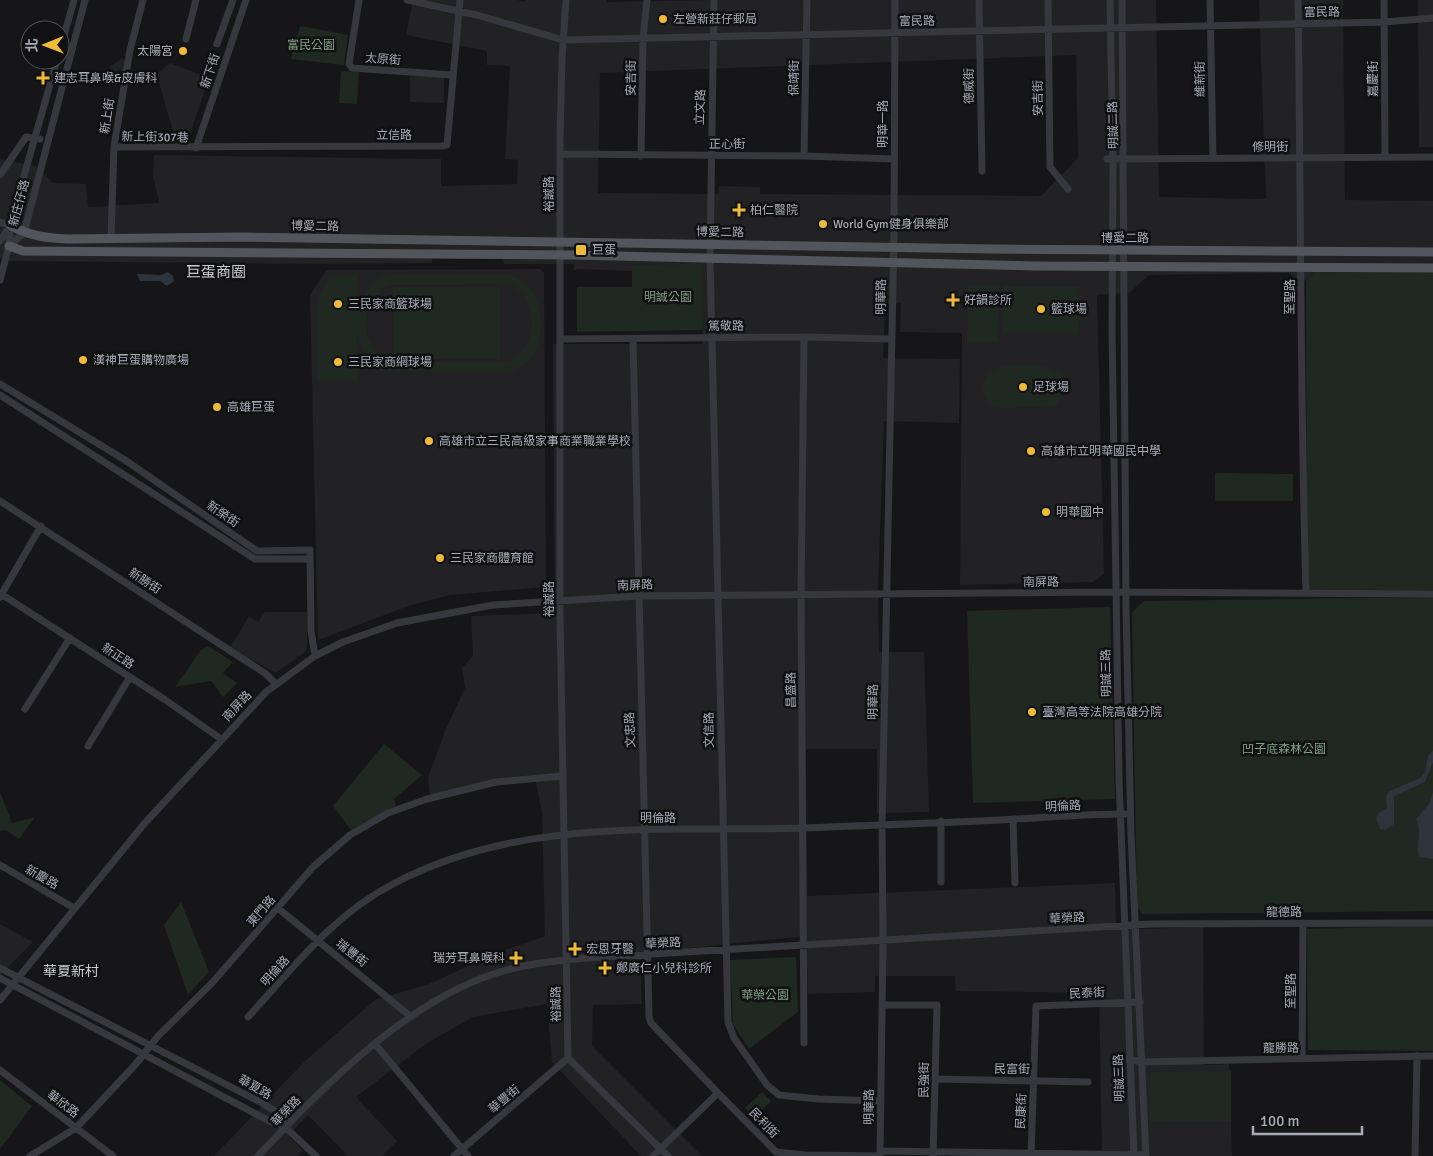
<svg xmlns="http://www.w3.org/2000/svg" width="1433" height="1156" viewBox="0 0 1433 1156" font-family="Signika,'Noto Sans TC',sans-serif">
<style>
.built{fill:#222225;fill-rule:evenodd}
.green{fill:#202822;fill-rule:evenodd}
.water{fill:#2d343c}
.lines{fill:none;stroke-linecap:round;stroke-linejoin:round}
.minor{stroke:#37383d;stroke-width:7}
.major{stroke:#53555c;stroke-width:9}
.poi-dot{fill:#edbb39;stroke:#111113;stroke-width:2}
.labels{text-anchor:middle;stroke-width:5;stroke-linejoin:round;paint-order:stroke}
.street-label{font-size:12px;fill:#a9acb8;stroke:#111113}
.poi-label{font-size:12px;fill:#a9acb8;stroke:#111113;text-anchor:start}
.park-label{font-size:12px;fill:#80a284;stroke:#111113}
.neighbourhood-label{font-size:14px;fill:#caccd4;stroke:#111113}
.quarter-label{font-size:15px;fill:#caccd4;stroke:#111113}
</style>
<rect width="100%" height="100%" fill="#161618"/>
<!-- built -->
<path class="built" d="M413,0h104l8,2v-2h82v2l108,-2h441l3,197 107,2 -7,-199h84l2,200 88,1v72l-117,-1 -10,9 -10,-1 -6,-7 -141,2 -20,18 -32,2 7,279 -11,8 -133,3 2,-252 -62,-1 1,-29 -16,2 -2,53 77,1 -1,64 -75,-2 -6,170 1,61h45l5,160 -52,1v-64h-71l1,147 308,-13 1,47 87,-3 1,138 25,-1 3,92h-130l-3,-163 -143,-2 -1,-15h-80v16l-67,2 -2,-58 -166,17 2,51 -49,1 -1,41 110,110h-61l-89,-94 -5,-58 -74,13 -46,26 -71,54 41,44 -15,15h-34l-40,-41 -20,21 15,14 -6,6h-83l92,-96 69,-60 54,-16 63,-29 53,-19 -3,-123 -7,-35 -105,18 -2,-18 17,-47 20,-43 -3,-20 11,-12 -2,-40 84,-3 -2,-269h150l-1,-44 -70,-35v6l-54,-2 -4,2v-7h-70l-1,-5h-71v4l-129,1 -295,-3 -8,-3v-99l35,7 18,17 33,1 2,23 71,-4 -6,-28 1,-20 287,4v27l76,-2 1,-24 -13,-1 5,-93 -23,-1v-14l-81,-16zM1076,55l2,103 -37,38 -281,-2v-7l-41,-1 -1,8 -120,-1 2,-120z
M1418,0h15v147h-14z
M123,58l3,4 -3,11 -3,-4 -7,4 -4,-6z
M170,63l39,15 -19,56 -16,1 -16,-56v-6z
M410,76l34,1v26l-34,-1z
M540,269l4,4 2,314 -96,8 -39,10 -93,35 -8,-345 16,-25z
M265,612h42v34l-2,6 -29,21 -46,-25 19,-32 9,6z
M0,924l33,18 -33,33z"/>
<!-- green -->
<path class="green" d="M300,26l48,9 -4,30 -53,-6z
M341,71l18,1 -2,32 -18,-1z
M702,264l1,66 -126,2v-45h55v-22z
M1316,272l117,1v317l-126,2 -1,-311z
M509,274c9,4 17,7 22,15 14,21 14,56 -4,74 -4,4 -12,6 -17,9l-129,-1 -1,-4c-13,-10 -20,-19 -23,-36l1,49 -40,1v-82l11,-23 28,-1v42c4,-20 11,-32 30,-42zM508,284c31,11 32,66 0,78h-119c-5,-4 -11,-7 -15,-13 -15,-20 -7,-54 15,-64z
M968,285h31l-1,57h-31z
M1003,286l77,1 -1,46 -77,-1z
M393,287h107v72h-107z
M1040,365c26,5 33,20 15,41l-50,2 -16,-3 -7,-16 7,-17 12,-6z
M1215,473l78,1v27h-78z
M1433,597v314l-290,3 -6,-7 -5,-294 12,-12z
M1110,607l5,192 -142,4 -6,-192z
M208,646l25,16 -10,11 14,10 -14,14 -12,-16 -36,6 26,-37z
M384,744l38,31 -28,24 2,7 -45,24 -18,-24z
M0,792l12,31 23,-6 -16,22 -13,-9 -6,1z
M181,902l28,70 -21,23 -24,-70z
M1433,926v125l-125,-1 -1,-121z
M796,957l2,55 -49,37 -16,-25 -3,-64z
M1231,1071v50l-81,1 -1,-45 3,-5z
M0,1080l32,26 -32,43z
M762,1092l9,9 -17,17 -9,-10z"/>
<!-- water -->
<path class="water" d="M168,272l5,4 1,5 -7,5 -7,-5h-20l-3,-7 24,1z
M1433,750v12l-8,20 -31,14v28l-9,6 -5,-1 -4,-11 3,-5 8,-5 -1,-11 2,-5 32,-14 5,-6 3,-16z
M1433,792v67l-14,-2c-4,-14 4,-24 -3,-38l13,-15z"/>
<g class="lines">
<!-- minor -->
<path class="minor" d="M359,0l-10,64 3,4 100,7
M407,0l70,15 86,25 821,-18 49,-4
M566,0l-4,58 -2,80v478l8,442 100,98
M714,0l-4,257 18,765 6,16 33,47 12,10 39,4 63,2
M979,0l3,171
M1048,0l2,167 18,22
M1110,0l3,163 -1,168 7,448 15,377
M1122,0l4,607 5,228 15,321
M1210,0l3,158
M1298,0c3,198 2,396 8,593
M1384,0l1,157
M186,39l10,-39
M217,44l16,-44
M60,50l14,-50
M114,147l328,-1 5,-1 13,-145
M196,148l50,-148
M560,154l244,2 90,3
M641,156l2,-118 4,-38
M804,156l3,-156
M1107,159l326,-2
M0,175l26,-38 14,2
M0,222l10,3
M111,238l3,-91 16,-97 13,-50
M0,241l10,-15
M9,246l15,-13 61,-233
M0,280l9,-34 1,-21 47,-165
M804,337l-3,259 3,447
M560,339l244,-2 87,2
M633,339l16,678 2,6 67,70
M0,384l125,76 132,91 53,-1 1,81 4,25
M0,395l255,164h55
M0,501l266,173 9,9
M1,594l163,105 57,40
M0,597l41,-71
M25,709l45,-71
M88,746l42,-69
M1013,819l2,64
M941,821v61
M0,865l74,43
M279,909l131,107
M0,968l262,135 16,10 7,14 31,29
M0,978l271,144 14,5
M0,1000l144,-176 122,-132 49,-36 28,-14 54,-19 96,-18 145,-9 478,-4 317,2
M882,1005h55l-4,151
M248,1017c44,-48 86,-103 145,-133 128,-68 272,-52 411,-56 71,-3 142,-5 212,-9 36,-2 73,-5 109,-5
M376,1045l92,111
M1129,1059l13,3 291,-6
M1302,1059l1,-136
M0,1070l113,86
M935,1079l153,3
M880,1151l266,4
M30,1156l46,-28 59,-63 23,-29 54,-53 101,-116 37,-32 38,-22 39,-14 69,-17 66,-6
M258,1156c68,-72 157,-165 257,-188 24,-6 48,-8 72,-10l563,-34 283,-1
M454,1156l114,-98
M653,1156l65,-63 58,59 30,3 74,1
M880,1156l3,-215 -1,-116 12,-590 1,-235
M1031,1156l5,-150 104,-4
M1415,1156l2,-100"/>
<!-- major -->
<path class="major" d="M10,225c19,11 36,13 58,14l173,-2 751,12 441,3
M9,246l14,5 551,4 460,11 399,2"/>
</g>
<!-- markers -->
<g class="poi-dot">
<circle cx="663" cy="19" r="5"/>
<circle cx="183" cy="51" r="5"/>
<path d="M40.5 70.5h5v5h5v5h-5v5h-5v-5h-5v-5h5z"/>
<path d="M736.5 202.5h5v5h5v5h-5v5h-5v-5h-5v-5h5z"/>
<circle cx="823" cy="224" r="5"/>
<rect x="575" y="244" width="12" height="12" rx="2.5"/>
<path d="M950.5 292.5h5v5h5v5h-5v5h-5v-5h-5v-5h5z"/>
<circle cx="338" cy="304" r="5"/>
<circle cx="1041" cy="309" r="5"/>
<circle cx="83" cy="360" r="5"/>
<circle cx="338" cy="362" r="5"/>
<circle cx="1023" cy="387" r="5"/>
<circle cx="217" cy="407" r="5"/>
<circle cx="429" cy="441" r="5"/>
<circle cx="1031" cy="451" r="5"/>
<circle cx="1046" cy="512" r="5"/>
<circle cx="440" cy="558" r="5"/>
<circle cx="1032" cy="712" r="5"/>
<path d="M572.5 941.5h5v5h5v5h-5v5h-5v-5h-5v-5h5z"/>
<path d="M513.5 950.5h5v5h5v5h-5v5h-5v-5h-5v-5h5z"/>
<path d="M602.5 960.5h5v5h5v5h-5v5h-5v-5h-5v-5h5z"/>
</g>
<g class="labels">
<!-- street labels -->
<g class="street-label">
<text transform="translate(1322 12) rotate(-1)" y="4">富民路</text>
<text transform="translate(917 21) rotate(-1)" y="4">富民路</text>
<text transform="translate(383 59) rotate(4)" y="4">太原街</text>
<text transform="translate(210 71) rotate(-72)" y="4">新下街</text>
<text transform="translate(631 78) rotate(-89)" y="4">安吉街</text>
<text transform="translate(794 78) rotate(-89)" y="4">保靖街</text>
<text transform="translate(1200 79) rotate(-91)" y="4">維新街</text>
<text transform="translate(1373 79) rotate(-90)" y="4">嘉慶街</text>
<text transform="translate(969 86) rotate(-91)" y="4">德威街</text>
<text transform="translate(1038 98) rotate(-91)" y="4">安吉街</text>
<text transform="translate(700 107) rotate(-88)" y="4">立文路</text>
<text transform="translate(107 116) rotate(-81)" y="4">新上街</text>
<text transform="translate(883 124) rotate(-90)" y="4">明華一路</text>
<text transform="translate(1113 125) rotate(-91)" y="4">明誠二路</text>
<text x="394" y="139">立信路</text>
<text transform="translate(155 137) rotate(1)" y="4">新上街307巷</text>
<text x="727" y="148">正心街</text>
<text x="1270" y="151">修明街</text>
<text transform="translate(549 194) rotate(-90)" y="4">裕誠路</text>
<text transform="translate(19 203) rotate(-75)" y="4">新庄仔路</text>
<text transform="translate(315 226) rotate(1)" y="4">博愛二路</text>
<text transform="translate(720 232) rotate(1)" y="4">博愛二路</text>
<text x="1125" y="242">博愛二路</text>
<text transform="translate(881 297) rotate(-89)" y="4">明華路</text>
<text transform="translate(1290 297) rotate(-90)" y="4">至聖路</text>
<text transform="translate(726 326) rotate(-1)" y="4">篤敬路</text>
<text transform="translate(223 514) rotate(34)" y="4">新榮街</text>
<text transform="translate(145 581) rotate(33)" y="4">新勝街</text>
<text transform="translate(1041 582) rotate(-1)" y="4">南屏路</text>
<text transform="translate(635 585) rotate(-2)" y="4">南屏路</text>
<text transform="translate(549 599) rotate(-90)" y="4">裕誠路</text>
<text transform="translate(118 656) rotate(33)" y="4">新正路</text>
<text transform="translate(1106 673) rotate(-91)" y="4">明誠三路</text>
<text transform="translate(791 690) rotate(-91)" y="4">昌盛路</text>
<text transform="translate(873 702) rotate(-89)" y="4">明華路</text>
<text transform="translate(237 706) rotate(-47)" y="4">南屏路</text>
<text transform="translate(630 730) rotate(-92)" y="4">文忠路</text>
<text transform="translate(709 730) rotate(-91)" y="4">文信路</text>
<text transform="translate(1063 806) rotate(-3)" y="4">明倫路</text>
<text x="658" y="822">明倫路</text>
<text transform="translate(42 877) rotate(29)" y="4">新慶路</text>
<text transform="translate(261 911) rotate(-49)" y="4">東門路</text>
<text x="1284" y="916">龍德路</text>
<text transform="translate(1067 918) rotate(-3)" y="4">華榮路</text>
<text transform="translate(663 943) rotate(-3)" y="4">華榮路</text>
<text transform="translate(352 953) rotate(38)" y="4">瑞豐街</text>
<text transform="translate(275 971) rotate(-48)" y="4">明倫路</text>
<text transform="translate(1291 991) rotate(-90)" y="4">至聖路</text>
<text transform="translate(1087 993) rotate(-3)" y="4">民泰街</text>
<text transform="translate(556 1004) rotate(-91)" y="4">裕誠路</text>
<text transform="translate(1281 1048) rotate(-1)" y="4">龍勝路</text>
<text transform="translate(1012 1069) rotate(1)" y="4">民富街</text>
<text transform="translate(1119 1078) rotate(-92)" y="4">明誠三路</text>
<text transform="translate(924 1080) rotate(-89)" y="4">民強街</text>
<text transform="translate(255 1087) rotate(29)" y="4">華夏路</text>
<text transform="translate(504 1099) rotate(-40)" y="4">華豐街</text>
<text transform="translate(63 1104) rotate(37)" y="4">華欣路</text>
<text transform="translate(869 1107) rotate(-89)" y="4">明華路</text>
<text transform="translate(286 1111) rotate(-46)" y="4">華榮路</text>
<text transform="translate(1021 1111) rotate(-88)" y="4">民康街</text>
<text transform="translate(764 1123) rotate(46)" y="4">民利街</text>
</g>
<!-- poi labels -->
<g class="poi-label">
<text x="673" y="23">左營新莊仔郵局</text>
<text x="173" y="55" text-anchor="end">太陽宮</text>
<text x="54" y="82">建志耳鼻喉&amp;皮膚科</text>
<text x="750" y="214">柏仁醫院</text>
<text x="833" y="228">World Gym健身俱樂部</text>
<text x="592" y="254">巨蛋</text>
<text x="964" y="304">好韻診所</text>
<text x="348" y="308">三民家商籃球場</text>
<text x="1051" y="313">籃球場</text>
<text x="93" y="364">漢神巨蛋購物廣場</text>
<text x="348" y="366">三民家商網球場</text>
<text x="1033" y="391">足球場</text>
<text x="227" y="411">高雄巨蛋</text>
<text x="439" y="445">高雄市立三民高級家事商業職業學校</text>
<text x="1041" y="455">高雄市立明華國民中學</text>
<text x="1056" y="516">明華國中</text>
<text x="450" y="562">三民家商體育館</text>
<text x="1042" y="716">臺灣高等法院高雄分院</text>
<text x="586" y="953">宏恩牙醫</text>
<text x="505" y="962" text-anchor="end">瑞芳耳鼻喉科</text>
<text x="616" y="972">鄭廣仁小兒科診所</text>
</g>
<!-- park labels -->
<g class="park-label">
<text x="311" y="49">富民公園</text>
<text x="668" y="301">明誠公園</text>
<text x="1284" y="753">凹子底森林公園</text>
<text x="765" y="999">華榮公園</text>
</g>
<!-- neighbourhood labels -->
<g class="neighbourhood-label">
<text x="71" y="976">華夏新村</text>
</g>
<!-- quarter labels -->
<g class="quarter-label">
<text x="216" y="277">巨蛋商圈</text>
</g>
</g>
<!-- north arrow -->
<g transform="translate(45 45) rotate(269)"><circle r="24" fill="#111113" stroke="#4e4f55"/>
<path d="M0-4L9 19L0 12L-9 19Z" fill="#edbb39"/>
<text y="-8" font-size="14" font-weight="bold" text-anchor="middle" fill="#a9acb8">北</text>
</g>
<!-- scale -->
<path d="M1253 1126v8h109v-8" fill="none" stroke="#a9acb8" stroke-width="2.5"/>
<text x="1260" y="1126" font-size="15" fill="#a9acb8" stroke="#111113" stroke-width="4" paint-order="stroke">100 m</text>
</svg>
